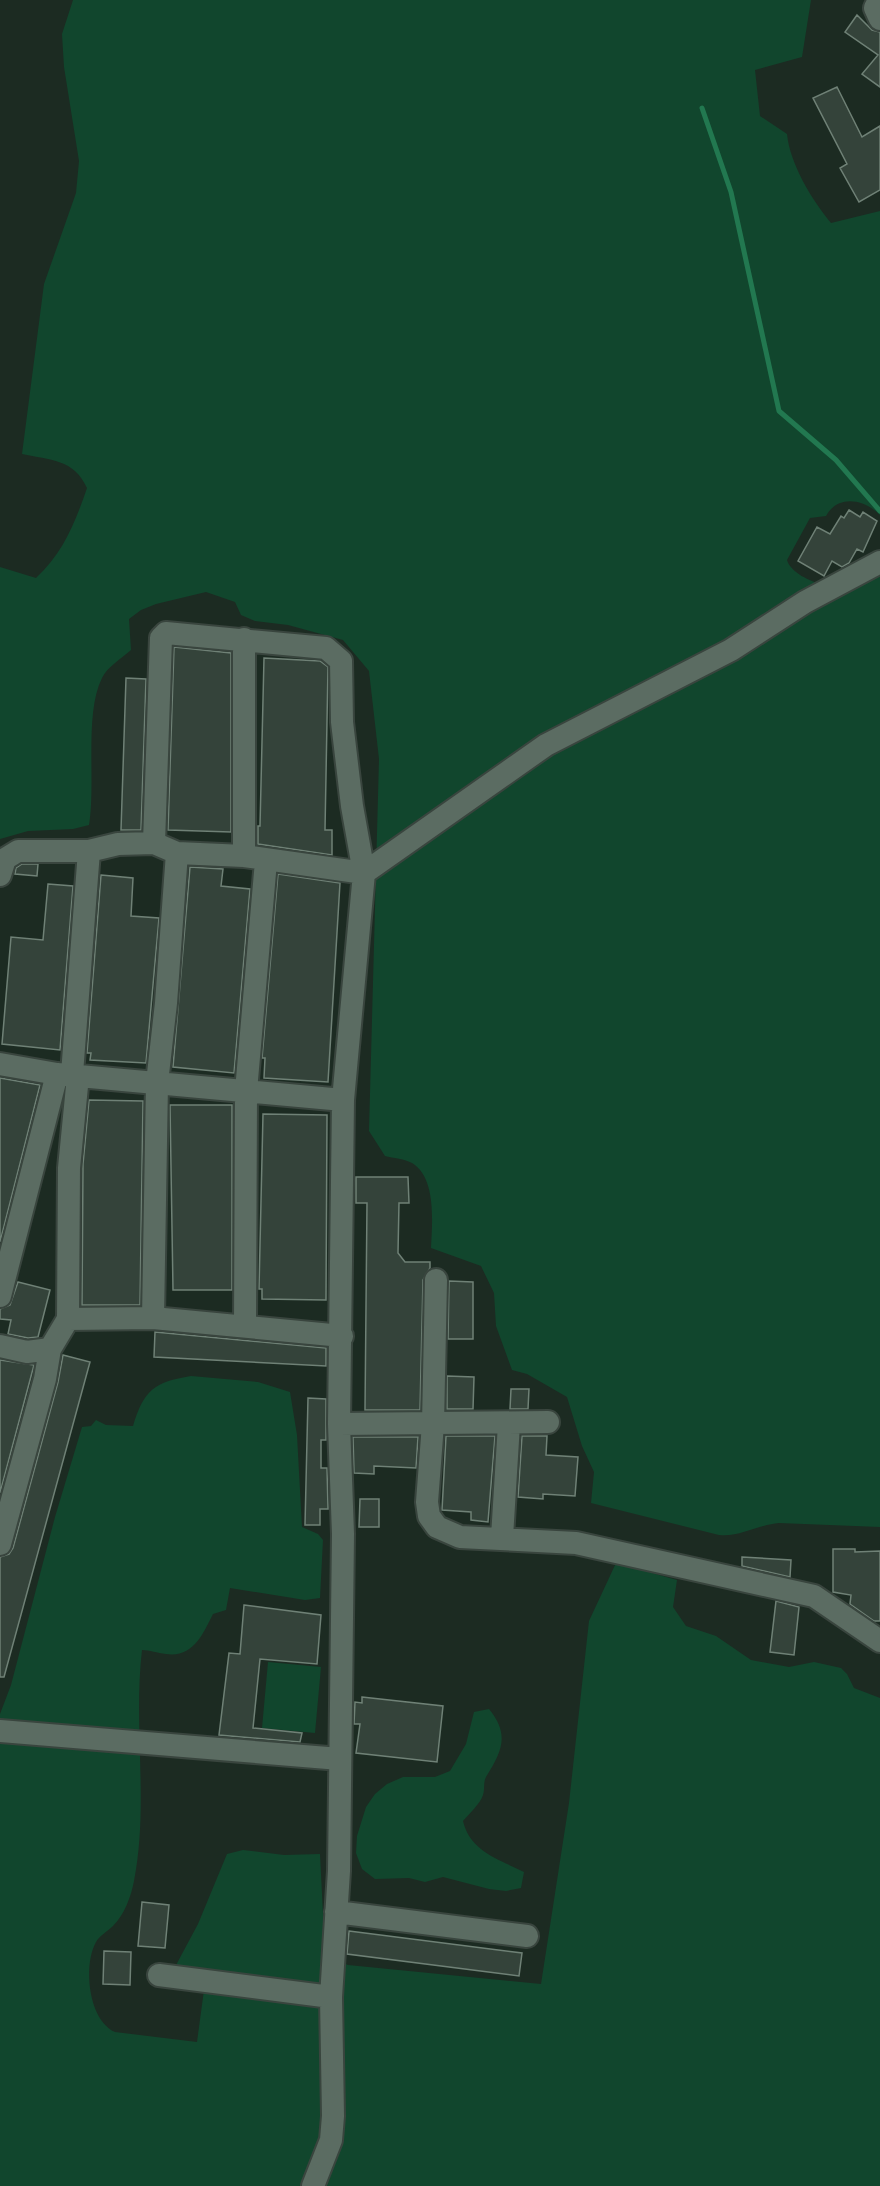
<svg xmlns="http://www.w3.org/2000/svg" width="880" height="2186" viewBox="0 0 880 2186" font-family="Manrope,sans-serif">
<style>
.green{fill:#11462d}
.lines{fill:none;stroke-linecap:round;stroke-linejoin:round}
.stream{stroke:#227850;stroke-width:5}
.building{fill:#34433a;stroke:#6f8176;stroke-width:1.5}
.minor-casing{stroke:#39453e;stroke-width:26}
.minor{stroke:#5b6c62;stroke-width:22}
</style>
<rect width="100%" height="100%" fill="#1c2b22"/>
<!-- green -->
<path class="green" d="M73,0h738l-9,57 -47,13 5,46 27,18c3,30 25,66 44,89l49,-12v304c-16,-16 -42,-21 -54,1l-16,2 -23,42c4,13 23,21 36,25l57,-30v972l-101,-4c-22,2 -38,14 -60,12l-128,-32 3,-31 -12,-26 -15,-49 -40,-23 -15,-4 -16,-44 -2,-33 -13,-27 -50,-18c1,-24 6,-70 -19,-85 -7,-4 -19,-5 -27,-7l-16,-25 10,-372 -10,-88 -26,-31 -55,-15 -33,-4 -14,-6 -6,-13 -29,-10 -50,12 -15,6 -12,9 2,31c-9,8 -24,17 -29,28 -18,36 -6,104 -13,147l-16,4 -45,2 -28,8v-272l36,11c27,-25 39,-55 51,-90 -13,-29 -37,-28 -65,-34l22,-170 32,-91 3,-32 -15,-94 -2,-33z
M191,1376l67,6 32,10 7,43 5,92 16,7 5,6 -3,58 -15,2 -75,-12 -4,22 -13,4c-10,20 -20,44 -47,40 -9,-1 -16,-4 -24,-4 -9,77 7,154 -8,231 -3,16 -10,34 -21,45 -6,6 -13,9 -17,16 -13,23 -8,78 19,90l82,10 7,-52 -29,-23 23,-43 29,-70 16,-4 41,5 36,-1 5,101 23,10 193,19 28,-181 20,-182 27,-58 61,17 -4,27 13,19 30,10 35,24 38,7 25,-5 27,6 6,6 7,14 26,10v488h-880v-472l11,-29 44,-168 27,-90 9,-1 5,-6 10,5 27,1c11,-36 21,-44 58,-50z
M268,1662l53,5 -6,66 -53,-5z
M489,1709c21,26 13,42 -3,68 -3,6 -1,12 -3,18 -3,9 -14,19 -20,26 7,30 35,38 61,51l-3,16 -15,3 -17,-2 -46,-12 -18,5 -16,-4 -34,1 -13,-10 -6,-16 1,-17 9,-29 9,-13 12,-10 16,-7h32l15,-6 16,-27 8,-32z"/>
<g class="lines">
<!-- stream -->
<path class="stream" d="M702,108l29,84 48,219 57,49 44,51"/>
</g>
<!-- building -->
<path class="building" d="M857,15l15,15 8,2v55l-18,-13 16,-19 -33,-23z
M837,87l25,50 18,-11v64l-21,12 -19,-34 7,-4 -34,-66z
M849,510l11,7 3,-5 14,9 -14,31 -6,-3 -8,14 -7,4 -10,-6 -8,15 -26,-15 19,-34 13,7 11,-18 3,2z
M174,647l57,6v179l-63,-2z
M264,658l56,3 8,6 -3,163h7v25l-74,-11v-18h2z
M126,678l20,1 -5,151h-20z
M22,864h16l-1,12 -22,-2 1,-6z
M190,867l33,2 -2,17 29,3 -16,184 -61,-6z
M278,874l62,9 -12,199 -64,-4 1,-20h-3z
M101,875l32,3 -2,38 28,2 -13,145 -56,-3 1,-7h-4z
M48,884l25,2 -13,164 -58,-6 9,-107 32,3z
M0,1078l40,7 -40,157z
M89,1100l54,1 -3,204h-58l1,-141z
M170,1105h62v185h-59z
M263,1114l64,1 -1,185 -64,-1v-10h-3z
M356,1177h52l1,26h-10l-1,50 7,9h25v6l-7,12 -3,130h-55l2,-207h-11z
M449,1281l24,1v57h-25z
M18,1282l32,8 -12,47 -10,1 -20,-4 3,-14 -11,-1v-10l10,-4z
M155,1332l171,16v18l-172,-9z
M63,1355l27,7 -86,315h-4v-120l9,-3 4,-6 45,-166z
M0,1360l34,5 -34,128z
M447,1376l27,1 -1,32h-26z
M511,1389h18l-1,20h-18z
M308,1398l18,1v41h-5v28h6l1,41h-8v16h-15z
M446,1436h49l-7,86 -17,-2v-8l-29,-2z
M522,1436h25l-1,19 32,2 -3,39 -32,-2v5l-25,-2z
M353,1437h65l-2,31 -42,-2v8l-20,-1z
M360,1499h19v28h-20z
M833,1549h22v3l25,-1v70h-6l-24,-17 1,-9 -18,-3z
M742,1557l49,3 -1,17 -48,-11z
M776,1601l23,6 -5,48 -24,-3z
M244,1605l77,10 -4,49 -57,-5 -7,69 49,5 -2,9 -81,-7 10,-82 11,1z
M362,1697l81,9 -6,56 -81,-9 4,-29h-6l1,-22 7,1z
M142,1902l27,3 -4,43 -27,-2z
M349,1931l173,22 -3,23 -172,-22z
M104,1951l27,1 -1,33 -27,-1z"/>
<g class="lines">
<defs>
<path id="minor" d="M879,0l-4,8 5,11
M244,639v217
M154,843l7,-205 5,-5 160,15 15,13 1,61 10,84 12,67 -21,227 -4,324 4,110 -4,337 -8,126 2,119 -2,24 -18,46
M0,875l5,-16 13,-8h71l29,-7 36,-1 23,10 67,3 120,17 182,-128 185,-95 74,-48 75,-40
M0,1064l57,10 286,26
M72,1074l17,-223
M436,1280l-3,144 -6,78 2,14 8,11 23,10 116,6 238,53 66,45
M0,1296l57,-222
M153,1318l4,-235 9,-80 11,-150
M68,1319l1,-151 9,-92
M245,1326l1,-235 20,-230
M0,1346l27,6 23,-3 18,-30 85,-1 189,18
M339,1424l209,-2
M502,1537l7,-113
M0,1544l45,-165 5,-30
M0,1731l340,28
M336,1912l191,24
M159,1975l172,22"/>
</defs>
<!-- minor casing -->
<use href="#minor" class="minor-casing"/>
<!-- minor -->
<use href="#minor" class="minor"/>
</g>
</svg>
